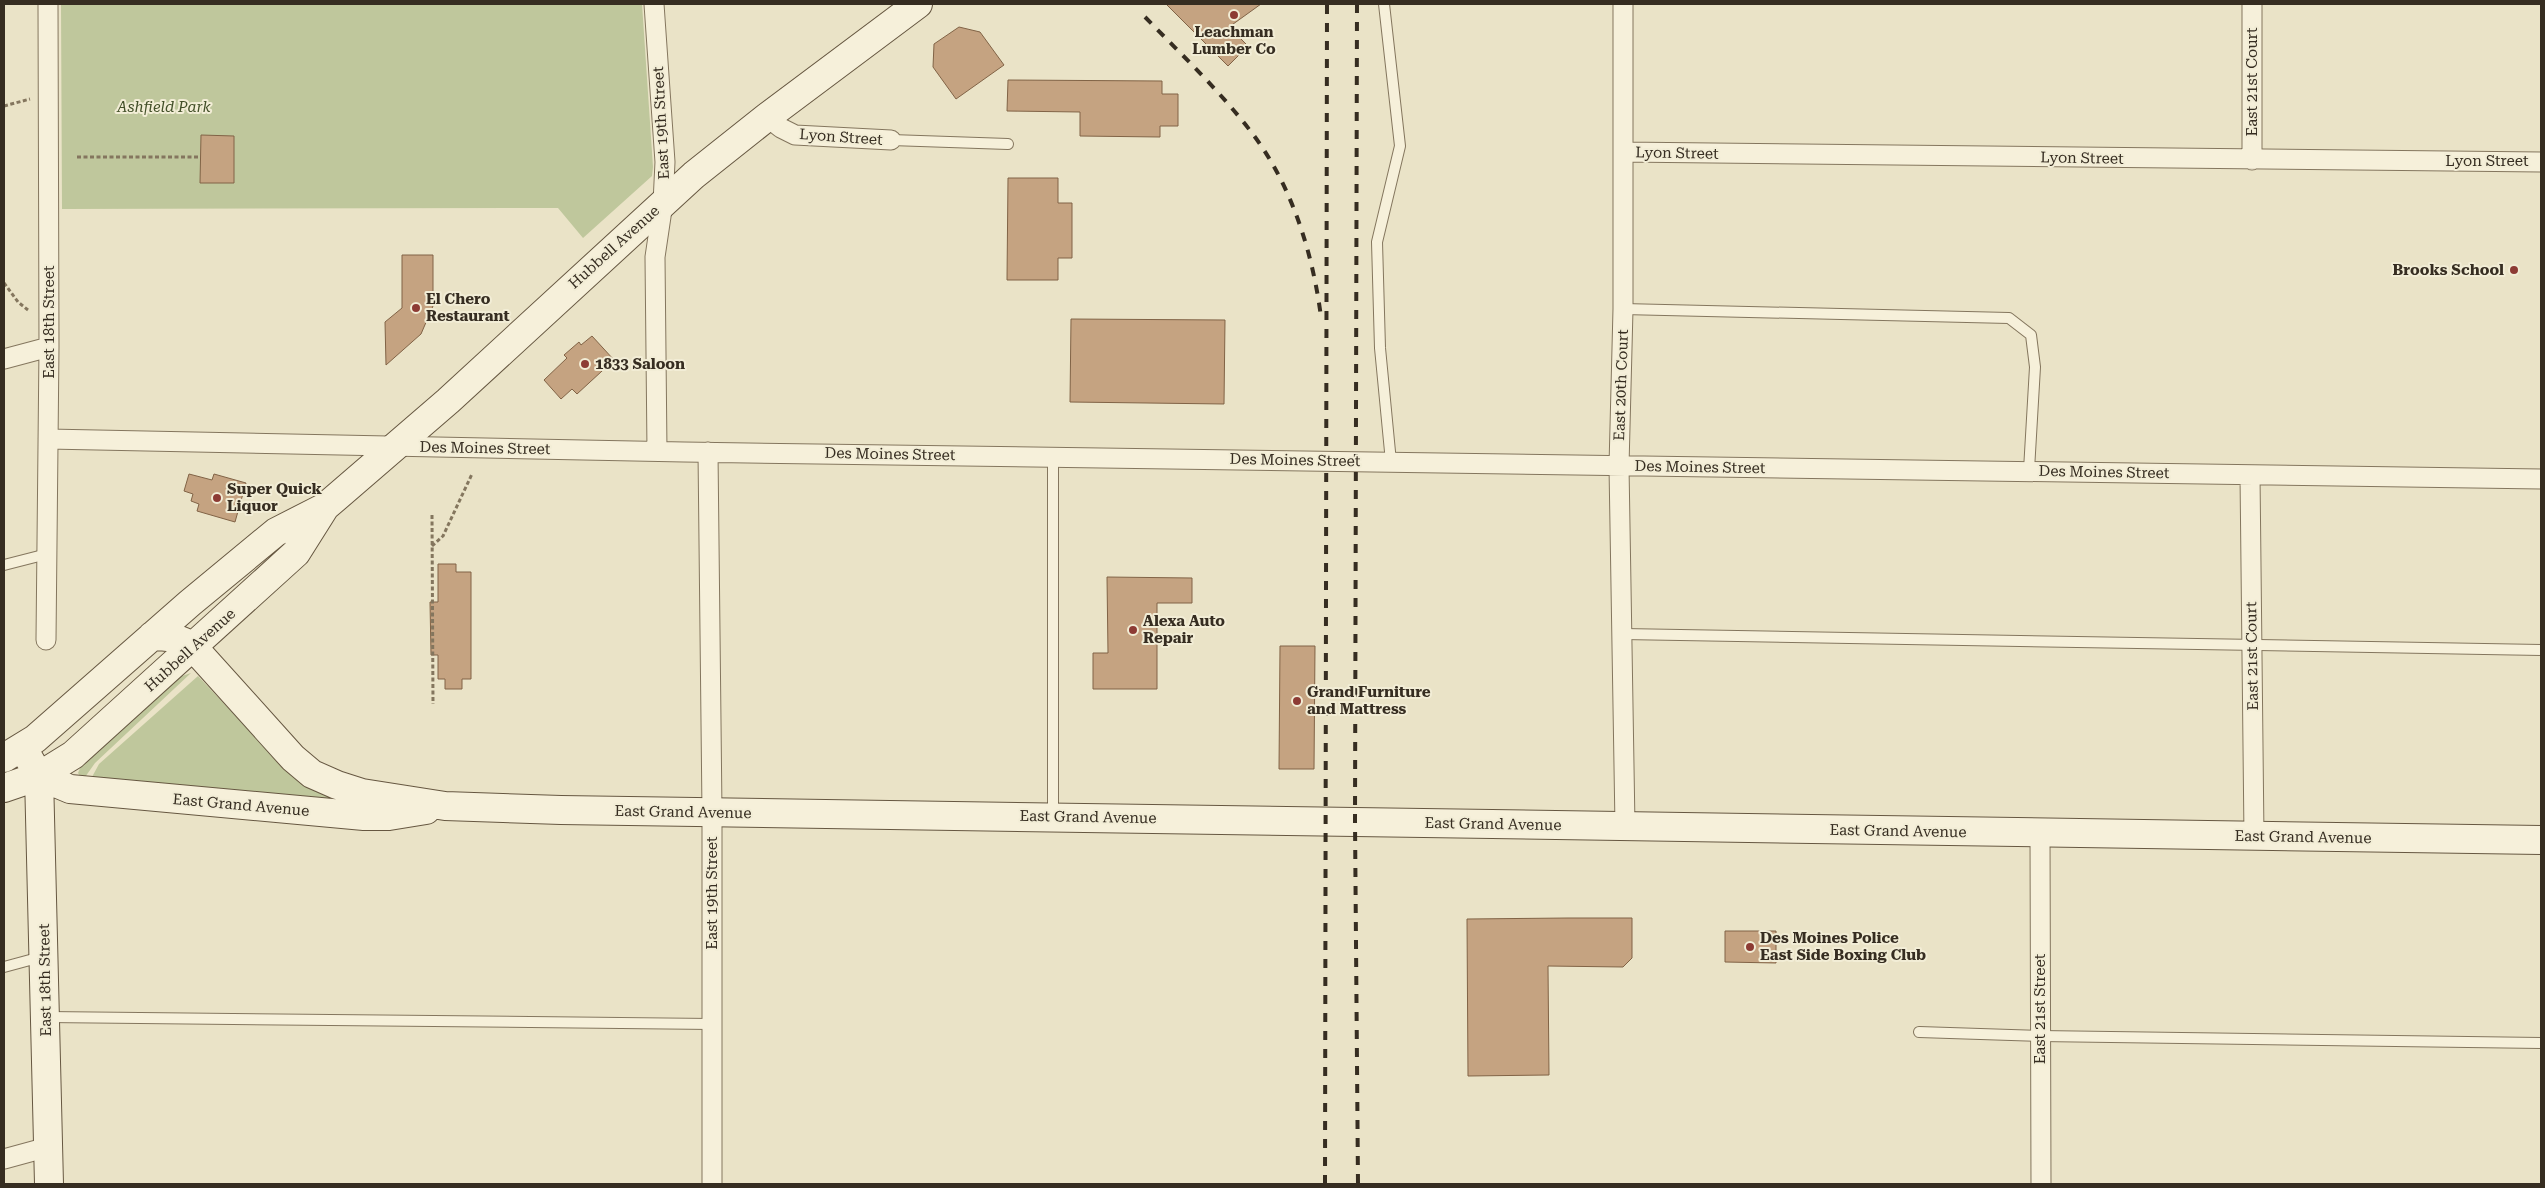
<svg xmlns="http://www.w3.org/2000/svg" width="2545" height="1188" viewBox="0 0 2545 1188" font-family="'Roboto Serif',serif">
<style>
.green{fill:#bfc79c}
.building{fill:#c5a381;stroke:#816346}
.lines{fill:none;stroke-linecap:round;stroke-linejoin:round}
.lane-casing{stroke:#84765e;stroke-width:12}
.street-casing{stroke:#84765e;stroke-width:21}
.secondary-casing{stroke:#665741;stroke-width:30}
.path{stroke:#84765e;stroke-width:3;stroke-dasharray:4 2.5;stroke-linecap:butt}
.lane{stroke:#f6f0da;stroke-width:10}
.street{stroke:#f6f0da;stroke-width:19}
.secondary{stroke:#f6f0da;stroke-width:28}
.rail{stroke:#362d21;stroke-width:4;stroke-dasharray:9 9;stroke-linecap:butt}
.poi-dot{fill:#8d3b34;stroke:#f2edd6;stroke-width:2}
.labels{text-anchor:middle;stroke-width:4;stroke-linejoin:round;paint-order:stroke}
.poi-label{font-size:15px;font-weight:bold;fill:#362d21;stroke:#f2edd6;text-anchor:start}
.street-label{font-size:15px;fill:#362d21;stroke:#f2edd6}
.park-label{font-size:15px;font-style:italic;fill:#435029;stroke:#f2edd6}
</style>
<rect width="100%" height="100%" fill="#eae3c7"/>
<!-- green -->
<path class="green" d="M61,4h581l11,163 -1,9 -69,62 -25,-30 -496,1z
M191,673l-96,90 -12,17 -5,-7 3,-7 98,-89z
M198,676l95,101 17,10 53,16 -271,-22v-4l7,-13z"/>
<!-- building -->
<path class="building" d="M1166,4h95l-32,23 19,19 -20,20z
M959,27l21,5 24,33 -48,34 -23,-32 1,-23z
M1008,80l154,1v13h16v32h-18v11l-80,-1v-24l-73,-1z
M201,135l33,1v47h-34z
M1008,178h50v25h14v55h-14v22h-51z
M402,255h31v51l-12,28 -35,31 -1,-43 17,-14z
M1071,319l154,1 -1,84 -154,-2z
M592,336l22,24 -37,34 -5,-5 -11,10 -17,-19 23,-22 -3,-3 15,-13 2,3z
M189,474l23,6 2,-6 32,9 -11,39 -38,-11 2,-7 -8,-3 2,-7 -9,-3z
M438,564h18v8h15v107h-9v10h-17v-10h-7v-24h-7l-1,-53h8z
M1107,577l85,1v25h-35v86h-64v-36h15z
M1280,646h35l-1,123h-35z
M1568,918h64v40l-9,9 -75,-1 1,109 -81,1 -1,-157z
M1725,931h51v32l-51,-1z"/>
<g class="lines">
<defs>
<path id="lane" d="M1384,4l16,142 -23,96 3,106 11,114
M891,140l117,4
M1623,309l386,9 22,17 4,32 -6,103
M4,565l43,-11
M1623,634l918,16
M1053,817v-361
M4,967l37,-10
M47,1017l665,7
M1919,1032l121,4 501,7"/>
<path id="street" d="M654,4l11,158 -2,41 -8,54 2,194
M1623,4v305l-4,157 6,360
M2252,4v156
M767,117l14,11 14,7 96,5
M1623,152l918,10
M4,359l45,-12
M48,439l636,13 1857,27
M708,452l4,360v372
M2250,475l4,362
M46,640l3,-293 -1,-343
M2040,833l1,351
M4,1159l44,-12"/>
<path id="secondary" d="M152,636c16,0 27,2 41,11l100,111 19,16 25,11 25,8 83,13 116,4 1980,30
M23,748l16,28 31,13 294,27h25l37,-6
M4,758l31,-19 155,-136 86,-71 49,-25 123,-106 246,-226 73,-58 151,-113
M39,776l10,408
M4,788l35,-12 34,-21 223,-202 29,-46"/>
</defs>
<!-- lane casing -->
<use href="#lane" class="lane-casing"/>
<!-- street casing -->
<use href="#street" class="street-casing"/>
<!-- secondary casing -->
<use href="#secondary" class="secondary-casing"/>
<!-- path -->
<path class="path" d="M4,106l26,-7
M77,157h123
M4,283l14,19 10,8
M432,515l1,189
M432,546l11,-10 29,-62"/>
<!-- lane -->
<use href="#lane" class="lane"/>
<!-- street -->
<use href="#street" class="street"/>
<!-- secondary -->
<use href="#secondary" class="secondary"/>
<!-- rail -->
<path class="rail" d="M1357,4l-2,817 3,363
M1145,17c38,39 78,77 110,120 38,52 58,118 66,180
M1325,1184l2,-1180"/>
</g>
<!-- markers -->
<g class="poi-dot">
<circle cx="1234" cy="15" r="5"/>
<circle cx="2514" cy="270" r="5"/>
<circle cx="416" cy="308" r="5"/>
<circle cx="585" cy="364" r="5"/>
<circle cx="217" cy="498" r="5"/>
<circle cx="1133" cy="630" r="5"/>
<circle cx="1297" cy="701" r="5"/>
<circle cx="1750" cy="947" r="5"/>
</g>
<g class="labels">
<!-- poi labels -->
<g class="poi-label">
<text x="1234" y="37" text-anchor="middle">Leachman<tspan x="1234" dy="17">Lumber Co</tspan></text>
<text x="2504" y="275" text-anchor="end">Brooks School</text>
<text x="426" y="304">El Chero<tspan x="426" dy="17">Restaurant</tspan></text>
<text x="595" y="369">1833 Saloon</text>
<text x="227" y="494">Super Quick<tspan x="227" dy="17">Liquor</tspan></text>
<text x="1143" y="626">Alexa Auto<tspan x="1143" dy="17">Repair</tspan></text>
<text x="1307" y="697">Grand Furniture<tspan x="1307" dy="17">and Mattress</tspan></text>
<text x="1760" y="943">Des Moines Police<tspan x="1760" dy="17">East Side Boxing Club</tspan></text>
</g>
<!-- street labels -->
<g class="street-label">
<text transform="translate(2252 82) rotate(-90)" y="5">East 21st Court</text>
<text transform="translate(661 123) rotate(-93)" y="5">East 19th Street</text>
<text transform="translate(841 137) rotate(4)" y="5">Lyon Street</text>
<text transform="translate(1677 153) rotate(1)" y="5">Lyon Street</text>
<text transform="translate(2082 158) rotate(1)" y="5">Lyon Street</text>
<text x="2487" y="166">Lyon Street</text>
<text transform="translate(614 247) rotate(-42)" y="5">Hubbell Avenue</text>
<text transform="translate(49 322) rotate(-90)" y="5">East 18th Street</text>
<text transform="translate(1621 385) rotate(-88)" y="5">East 20th Court</text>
<text transform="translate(485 448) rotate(1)" y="5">Des Moines Street</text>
<text transform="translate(890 454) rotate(1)" y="5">Des Moines Street</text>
<text transform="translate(1295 460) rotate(1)" y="5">Des Moines Street</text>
<text transform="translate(1700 467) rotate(1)" y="5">Des Moines Street</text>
<text transform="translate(2104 472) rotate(1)" y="5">Des Moines Street</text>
<text transform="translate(190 650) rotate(-42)" y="5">Hubbell Avenue</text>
<text transform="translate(2252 656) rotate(-91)" y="5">East 21st Court</text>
<text transform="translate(241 805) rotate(5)" y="5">East Grand Avenue</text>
<text transform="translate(683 812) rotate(1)" y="5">East Grand Avenue</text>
<text transform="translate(1088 817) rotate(1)" y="5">East Grand Avenue</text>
<text transform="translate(1493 824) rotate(1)" y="5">East Grand Avenue</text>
<text transform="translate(1898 831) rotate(1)" y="5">East Grand Avenue</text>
<text transform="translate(2303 837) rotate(1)" y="5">East Grand Avenue</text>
<text transform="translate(712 893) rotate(-90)" y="5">East 19th Street</text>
<text transform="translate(45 980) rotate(-91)" y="5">East 18th Street</text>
<text transform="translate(2040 1009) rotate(-90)" y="5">East 21st Street</text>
</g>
<!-- park labels -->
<g class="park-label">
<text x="164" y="112">Ashfield Park</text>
</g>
</g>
<!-- border -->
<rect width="2545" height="1188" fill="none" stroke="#362d21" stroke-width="10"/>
</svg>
